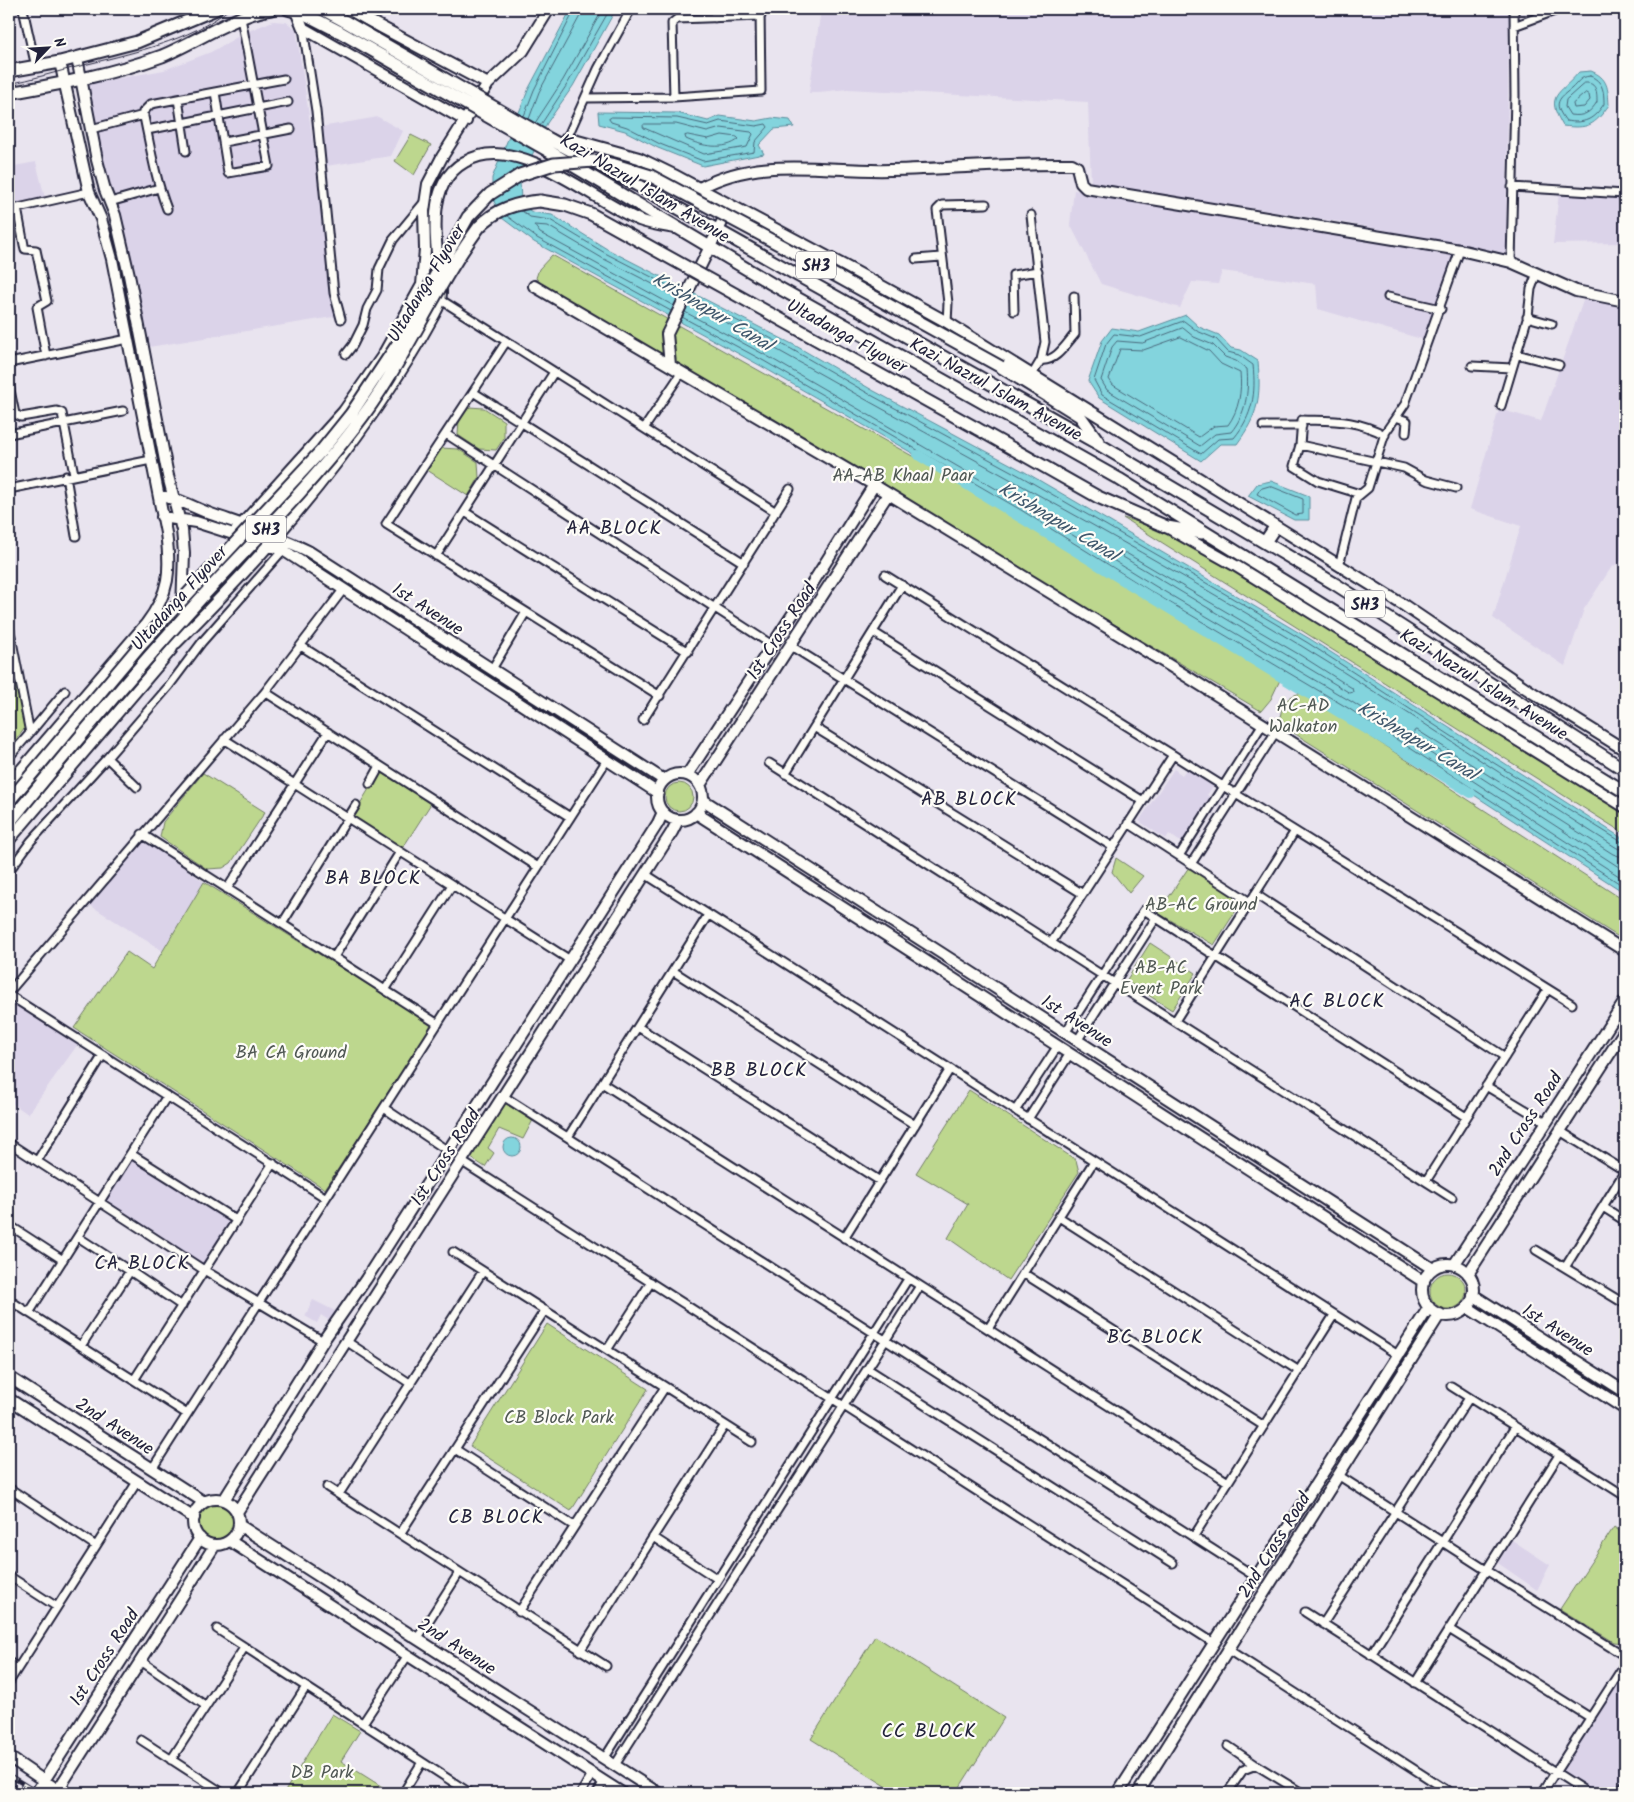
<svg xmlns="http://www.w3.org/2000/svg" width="1634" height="1802" viewBox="0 0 1634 1802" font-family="Kalam,sans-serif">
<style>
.built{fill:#dbd3e9}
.green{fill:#bdd78e;stroke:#707c64}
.water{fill:#83d4dd;stroke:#5c8d9c}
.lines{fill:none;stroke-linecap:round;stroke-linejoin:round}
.shore{stroke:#49697c;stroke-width:1}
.canal{stroke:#83d4dd;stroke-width:10}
.street-casing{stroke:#22223b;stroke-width:11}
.secondary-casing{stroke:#22223b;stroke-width:14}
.primary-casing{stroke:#22223b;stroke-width:15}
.street{stroke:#fdfcf7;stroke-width:7}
.secondary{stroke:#fdfcf7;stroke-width:10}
.primary{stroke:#fdfcf7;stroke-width:11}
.tram{stroke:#22223b;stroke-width:1}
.rail-casing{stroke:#22223b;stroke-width:4.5}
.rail{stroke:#fdfcf7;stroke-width:2.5;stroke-dasharray:8;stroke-linecap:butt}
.primary-bridge-casing{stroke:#22223b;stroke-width:15;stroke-linecap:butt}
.primary-bridge{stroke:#fdfcf7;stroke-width:11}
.labels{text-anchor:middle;stroke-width:4.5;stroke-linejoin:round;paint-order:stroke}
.shield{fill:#fdfcf7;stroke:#646373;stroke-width:1}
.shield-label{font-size:16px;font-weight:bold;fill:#22223b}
.street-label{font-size:18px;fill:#22223b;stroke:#fdfcf7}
.park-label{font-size:18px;fill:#505854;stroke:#fdfcf7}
.water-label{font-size:19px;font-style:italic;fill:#3f576c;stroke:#fdfcf7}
.neighbourhood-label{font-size:19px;letter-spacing:1px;fill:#22223b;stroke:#fdfcf7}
</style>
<rect width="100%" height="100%" fill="#e9e4ef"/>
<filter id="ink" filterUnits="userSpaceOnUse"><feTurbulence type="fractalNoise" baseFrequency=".02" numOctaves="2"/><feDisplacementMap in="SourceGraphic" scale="10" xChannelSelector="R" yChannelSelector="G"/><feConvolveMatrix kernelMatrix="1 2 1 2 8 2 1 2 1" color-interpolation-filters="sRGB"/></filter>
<g filter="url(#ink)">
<!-- built -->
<path class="built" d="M821,9h688l-3,244 -160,-30 -255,-40 -3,-81 -240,-13 -39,4z
M273,21l13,1 10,7 22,146 12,118 9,23 -190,31 -31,-142 -10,-21 -21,-100 77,-14 47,-18 35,-20z
M378,117l25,14 -12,25 -65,10 -5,-39z
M36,162l9,36 -31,6 -5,-37z
M1074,190l139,24 244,39 -32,87 -107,-31 -2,-25 -94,-13 -4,13 -26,-2 -12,26 -79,-24 -31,-60z
M1559,193l66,3v47l-72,1z
M1584,298l41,9v251l-14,10 -27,41 -19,57 -72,-48 28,-92 -51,-17 29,-100 42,12z
M1188,767l26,18 -7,10 5,3 -30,45 -13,-9 -3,5 -27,-18 35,-52 8,6z
M143,838l61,44 -41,69 -75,-47z
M9,997l69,47 -50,70 -19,-13z
M132,1156l101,64 -30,45 -99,-65z
M313,1300l22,11 -5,10 -9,-6 -4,8 -12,-7z
M1512,1540l38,25 -13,25 -39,-27z
M1625,1671v106l-10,16h-19l-34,-22z"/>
<!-- green -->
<path class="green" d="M411,135l20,10 -17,30 -19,-14z
M552,255l362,202 358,214 6,4 2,5 -9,19 -10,12 -717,-424 -8,-9 3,-9z
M469,407l15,1 20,13v17l-8,12 -17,-1 -21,-14 1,-15z
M441,448l17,1 20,13 1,16 -11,18 -41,-26z
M1123,518l85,23 417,264v29z
M9,650l16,78 -16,21z
M1303,693l322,208v40l-339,-213 -6,-11c3,-15 8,-22 23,-24z
M381,769l51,33 -30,47 -50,-32z
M203,773l62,39 -34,51 -8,5 -16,1 -47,-32 3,-15z
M665 797a14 14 0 1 1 28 0a14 14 0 1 1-28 0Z
M1116,858l27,18 -14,17 -17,-21z
M1191,864l53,34 -30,47 -56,-32z
M204,882l228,143 -107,164 -251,-161 53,-76 25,17z
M1150,943l46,30 -24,37 -46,-29z
M969,1090l107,70 3,12 -71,108 -60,-42 20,-34 -52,-31z
M504,1099l29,21 -10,19 -24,-10 -11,19 6,5 -9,14 -17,-11z
M1430 1291a18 18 0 1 1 36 0a18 18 0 1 1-36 0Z
M547,1324l101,65 -77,122 -101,-65z
M199 1522a18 18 0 1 1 36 0a18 18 0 1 1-36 0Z
M1614,1527l11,8v108l-11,-1 -54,-33z
M875,1636l129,82 -48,75h-59l-86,-54z
M332,1714l28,17 -19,30 51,32h-108z"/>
<!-- water -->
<path class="water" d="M571,9h45l-43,77 -26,37 -27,58 1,20 5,7 6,4 20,3 55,34 189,97 78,45 151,81 285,167 315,201v53l-279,-181 -197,-116 -131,-82 -257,-148 -227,-124 -32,-24 -10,-21v-19l37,-90z
M1591,71c17,7 17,17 18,34 -15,21 -21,24 -46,21 -19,-32 -3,-31 16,-54z
M598,112l79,1 31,8 12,-5 36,5 16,-3 18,2 4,7 -20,2 -15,16 5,9 -61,12 -45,-18 -33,-17 -26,-7z
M1186,315l13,12 20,8 12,13 10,2 17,11c3,36 1,53 -21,83h-17l-19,17 -102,-63 -11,-17 14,-40 10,-13 27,4z
M1271,481l38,15v24h-15l-46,-24 9,-12z
M503 1147a9 9 0 1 1 18 0a9 9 0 1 1-18 0Z"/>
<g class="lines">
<!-- shore -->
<path class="shore" d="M1590,76c13,5 14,15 14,28 -11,16 -19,20 -38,17 -12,-16 -10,-21 5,-32 8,-7 8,-12 19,-13z
M1585,83c12,-1 12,10 12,19 -7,11 -13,15 -27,13l-5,-8 1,-7z
M1586,93l3,2 1,5 -6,7 -10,1 -1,-4z
M524,116l10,-26 41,-81
M612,117l65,1 31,7 12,-4 36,5 10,-2 2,3 -13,15 -1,10 -51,9 -43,-17 -33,-17 -16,-5 -2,-3z
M529,119l10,-27 41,-76 2,-7
M535,123l28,-43 40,-71
M645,124h31l31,8 14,-4 30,4 2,2 -6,13 -43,7 -60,-26 -1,-2z
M540,126l28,-43 42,-74
M688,135l20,4 14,-4 15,2 2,2c-14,12 -38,7 -53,0l-1,-3z
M522,211l8,6 20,3 55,33 76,39
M507,216l30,22 134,73
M692,297l101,53 78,45 151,82 205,118 81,48 165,107 152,94
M689,303c61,31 121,65 181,99 145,80 291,159 433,245 106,65 209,135 314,201l8,2
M674,306l-134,-73 -6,-8 14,1 54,32 76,39
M685,312l82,44 257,149 131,81 197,116 273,178
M682,317l82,44 257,149 131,82 196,116 277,179
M1184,321l13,10 19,8 12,13 11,3 14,10c3,29 0,50 -19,73l-16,1 -17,15 -99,-59 -8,-15 12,-36 8,-10 26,3z
M1183,328l11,9 19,8 12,12 11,4 11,8c2,23 -1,45 -16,63l-16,2 -15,12 -93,-56 -6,-10 11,-33 5,-6 25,2z
M1181,337l28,14 12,13 19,9c2,18 -1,37 -12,52l-14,1 -15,11 -86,-52 -4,-6 11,-30 23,1z
M1270,486l33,13v15l-8,1 -38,-21 3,-5z
M1126,553l174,102 52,33 1,4 -3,1 -227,-136 -1,-3z
M1625,858l-12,-4 -196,-124 -3,1v3l211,137"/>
<!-- canal -->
<path class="canal" d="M918,455l553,338"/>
<defs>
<path id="street" d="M23,9l13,58
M715,9v9
M1514,26l46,-17
M303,28l13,83 18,182 7,26
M215,92l13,81 41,-7 -28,-148
M674,97l-2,-74 5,-4 84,-3
M586,98l88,-1 87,-6 -1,-82
M178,99l8,52
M91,129l53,-14
M147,130l141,-28
M567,138l31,-69 33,-60
M224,142l67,-13
M1512,187l113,7
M110,202l49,-14
M17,208l7,37 1,4 11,1 11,51 -10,6 9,49
M167,209c-12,-31 -17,-64 -24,-97l8,-8 133,-25
M9,210l80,-18
M1031,215l14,127 -4,18 -9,15
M916,259l25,-2
M1511,262l4,-166 -1,-87
M1388,297l53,12
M438,298l338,214
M1014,311l-1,-36 25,-4
M1527,317l25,7
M947,323l1,-20 -11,-93 5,-5 44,-1
M506,342l-120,182 274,172
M346,354l7,-9 10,-20 4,-16 10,-19 2,-21 14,-29 33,-40
M1516,354l43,11
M1041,360c15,2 25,-16 34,-26l-1,-38
M9,363l119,-24
M1472,366l40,2
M9,385l6,29 6,3 36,-6 5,2 12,61
M473,392l271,171
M1501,406l27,-90 3,-27 6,-16
M1396,417l11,4 -1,12
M1263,426h39
M645,427l37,-55
M9,434l114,-23
M446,434l326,211
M1300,445l104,23 22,12 30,8
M66,476l10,60
M9,489l142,-29
M1360,494l-42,-13 -24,-15 6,-21 2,-25c32,1 53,-1 83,15
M465,512l223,140
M436,556l118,-184
M1339,566l17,-68 12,-10 17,-55 20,-29 55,-154
M885,575l687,429
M9,626l21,107 -21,24
M873,632l270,169
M301,646l269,171
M791,646l322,201
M492,669l34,-57
M265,692l273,175
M643,720l147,-231
M814,727l269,167
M30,733l35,-42
M224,739l346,221
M107,758l30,29
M769,763l683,435
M785,774l117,-189
M370,784l10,-18
M1128,823l122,79
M142,834l296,190
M1179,856l83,-131
M1191,864l84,-131
M9,871l22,-30 76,-83 62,-72 33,-44 81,-92
M645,874l753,481
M227,889l101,-157
M1255,894l250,163
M282,924l74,-119
M1051,943l122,-188
M334,957l66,-105
M673,971l242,154
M385,990l67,-105
M9,992l256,-300 78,-102
M9,995l317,203
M1175,1021l120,-190
M638,1027l242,154
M1065,1033l79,-123 322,207
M1077,1041l79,-123
M602,1083l626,399
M1486,1086l60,36
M503,1096l753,481
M384,1108l64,43
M1015,1111l42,-64
M1028,1119l41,-64
M1560,1131l65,40
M568,1137l140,-222
M9,1143l195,127 119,71
M131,1154l105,66
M37,1161l66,-106
M461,1161l753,482
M1426,1181l122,-192
M1603,1207l22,14
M1059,1217l240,154
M9,1225l54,35
M78,1237l52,34
M844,1238l106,-169
M1536,1250l89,54
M453,1252l299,190
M1566,1266l59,-95
M1023,1273l241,153
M9,1300l178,114
M29,1313l138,-217
M988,1329l106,-168
M346,1341l65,43
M81,1346l49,-75 52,35
M607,1350l44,-68
M868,1369l305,194
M134,1380l139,-217
M1451,1386l174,110
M455,1449l119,77
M152,1469l455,-709
M1338,1475l148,95 139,86
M327,1487l279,179
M9,1488l87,58
M339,1494l144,-223
M400,1534l145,-224
M1194,1536l140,-221
M653,1537l63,41
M9,1576l48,31
M519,1612l146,-225
M1305,1612l283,181
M1323,1624l146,-226
M217,1629l253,164
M1449,1629l142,89
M417,1639l42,-66
M1227,1649l224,144
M580,1651l145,-226
M1371,1655l144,-228
M141,1661l65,45
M9,1662l9,6
M9,1682l128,-200
M1415,1683l144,-228
M363,1723l45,-68
M141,1740l82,53
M1228,1746l28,19
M604,1759l304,-480
M171,1760l73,-112
M615,1765l305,-479
M238,1793l68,-106
M403,1793l19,-31
M581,1793l11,-19
M597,1793l7,-12
M1227,1793l16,-23 13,-5 46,28
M1542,1793l83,-129
M1619,1793l6,-9"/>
<path id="secondary" d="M347,9l141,75
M296,11l7,17 163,93
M562,146l5,-8 72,20 35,17 182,97 89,49 460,285 128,87 92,57
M700,188c60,-33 125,-16 190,-18 61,-1 121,-7 182,-6l5,3 4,16 5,5 374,62 51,12 65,29 49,10
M534,286l340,199 293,179 458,287
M670,365l-3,-31 61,-124
M159,496c20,2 35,12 55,19 32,11 64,21 94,36l356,229
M162,517l34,5 87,28 375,243
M1170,529l66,37 389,241
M234,533l110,-122 38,-54 40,-72 3,-36 -1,-38 4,-27 14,-27 46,-73 35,-33 26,-42
M176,643c99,-98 192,-207 259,-330 10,-17 5,-32 3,-51 -5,-42 -8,-92 41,-106 49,-14 117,46 160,64 11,4 24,6 36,8
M657 797a23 23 0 1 1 46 0a23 23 0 1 1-46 0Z
M687,775l115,-175 72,-115
M9,784l137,-160c24,-31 25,-54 20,-91l-54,-274 -11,-40 -12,-27 -29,-130
M700,785l188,-291
M703,800l730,469
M696,813l728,469
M9,840l162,-190 8,-16 3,-25 2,-56 -2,-23 -14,-54 -39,-201 -14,-60 -10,-25 -8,-30 -20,-102
M1422 1290a26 26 0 1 1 52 0a26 26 0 1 1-52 0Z
M1454,1265l171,-264
M1468,1274l157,-244
M1473,1295l152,97
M1467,1307l158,102
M9,1377l195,125
M9,1399l185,119
M193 1522a23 23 0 1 1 46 0a23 23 0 1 1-46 0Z
M224,1500l99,-159 43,-62 292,-456 5,-11
M237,1512l435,-680 6,-12
M239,1525l419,268
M230,1541l392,252
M9,1757l53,36
M9,1790l4,3
M36,1793l164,-255
M56,1793l159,-248
M1118,1793l311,-486
M1138,1793l302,-479"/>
<path id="primary" d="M288,9l17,5 35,18
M322,9l24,13
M9,71l51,-9 77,-20 79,-33
M9,93c51,-9 104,-19 153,-37 34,-14 74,-42 109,-47
M551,140l86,45 463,260 235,139 290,186
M547,150l225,134 347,195 506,313
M479,227c17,-18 37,-24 61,-26
M1001,367l79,49 18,25
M976,428l122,69 69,30 35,6
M1265,542l10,-15
M9,823l12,-15"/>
</defs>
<!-- street casing -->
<use href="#street" class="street-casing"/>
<!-- secondary casing -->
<use href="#secondary" class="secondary-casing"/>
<!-- primary casing -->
<use href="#primary" class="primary-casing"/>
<!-- street -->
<use href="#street" class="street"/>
<!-- secondary -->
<use href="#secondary" class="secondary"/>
<!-- primary -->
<use href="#primary" class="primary"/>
<!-- tram -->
<path class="tram" d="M9,84c24,-5 47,-12 71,-18 47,-12 112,-25 149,-57"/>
<defs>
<path id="rail" d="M9,1775l29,18
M9,1785l13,8"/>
</defs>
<!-- rail casing -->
<use href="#rail" class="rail-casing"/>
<!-- rail -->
<use href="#rail" class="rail"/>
<defs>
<path id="primary-bridge" d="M346,22l205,118
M340,32l207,118
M540,201l25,4 26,9 385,214
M10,800l131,-156 181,-194 29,-36 46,-69 71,-128 22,-23 30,-19 34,-11 40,-3 21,4 36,11 131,70 219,121
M21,808c59,-72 119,-143 182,-212 51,-55 105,-108 151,-168 50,-64 78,-137 125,-201"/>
</defs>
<!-- primary-bridge casing -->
<use href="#primary-bridge" class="primary-bridge-casing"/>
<!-- primary-bridge -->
<use href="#primary-bridge" class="primary-bridge"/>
</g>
</g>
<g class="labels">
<!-- shield labels -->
<g class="shield">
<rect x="796" y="251.5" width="40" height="27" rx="4"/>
<rect x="246" y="515.5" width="40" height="27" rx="4"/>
<rect x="1345" y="590.5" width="40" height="27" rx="4"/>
</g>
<g class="shield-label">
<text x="816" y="271">SH3</text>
<text x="266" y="535">SH3</text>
<text x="1365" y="610">SH3</text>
</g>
<!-- street labels -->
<g class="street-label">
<text transform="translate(645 188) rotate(31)" y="6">Kazi Nazrul Islam Avenue</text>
<text transform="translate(426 283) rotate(-59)" y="6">Ultadanga Flyover</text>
<text transform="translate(847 336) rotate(29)" y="6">Ultadanga Flyover</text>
<text transform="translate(996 389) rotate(29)" y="6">Kazi Nazrul Islam Avenue</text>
<text transform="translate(179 598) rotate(-48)" y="6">Ultadanga Flyover</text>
<text transform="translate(428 609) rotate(33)" y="6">1st Avenue</text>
<text transform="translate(781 631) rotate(-57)" y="6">1st Cross Road</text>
<text transform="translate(1484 684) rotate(32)" y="6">Kazi Nazrul Islam Avenue</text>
<text transform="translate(1077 1021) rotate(33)" y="6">1st Avenue</text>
<text transform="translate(1525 1124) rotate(-57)" y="6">2nd Cross Road</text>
<text transform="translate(445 1157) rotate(-57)" y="6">1st Cross Road</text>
<text transform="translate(1558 1330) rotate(33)" y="6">1st Avenue</text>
<text transform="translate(115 1426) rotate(33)" y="6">2nd Avenue</text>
<text transform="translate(1274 1545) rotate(-58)" y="6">2nd Cross Road</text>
<text transform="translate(457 1646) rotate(33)" y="6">2nd Avenue</text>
<text transform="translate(104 1657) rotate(-57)" y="6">1st Cross Road</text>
</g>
<!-- park labels -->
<g class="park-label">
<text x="903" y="481">AA-AB Khaal Paar</text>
<text x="1303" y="711">AC-AD<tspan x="1303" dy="21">Walkaton</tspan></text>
<text x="1201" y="910">AB-AC Ground</text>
<text x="1161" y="973">AB-AC<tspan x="1161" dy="21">Event Park</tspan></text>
<text x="291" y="1058">BA CA Ground</text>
<text x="559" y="1423">CB Block Park</text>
<text x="322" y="1778">DB Park</text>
</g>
<!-- water labels -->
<g class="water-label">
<text transform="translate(713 311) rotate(31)" y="7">Krishnapur Canal</text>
<text transform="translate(1059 521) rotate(31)" y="7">Krishnapur Canal</text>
<text transform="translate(1418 740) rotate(31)" y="7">Krishnapur Canal</text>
</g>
<!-- neighbourhood labels -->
<g class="neighbourhood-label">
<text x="614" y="534">AA BLOCK</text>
<text x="969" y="805">AB BLOCK</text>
<text x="373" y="884">BA BLOCK</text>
<text x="1337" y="1007">AC BLOCK</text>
<text x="759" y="1076">BB BLOCK</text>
<text x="142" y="1269">CA BLOCK</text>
<text x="1155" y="1343">BC BLOCK</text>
<text x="496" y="1523">CB BLOCK</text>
<text x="929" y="1737">CC BLOCK</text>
</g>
</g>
<!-- margin -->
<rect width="1634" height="1802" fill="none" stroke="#fdfcf7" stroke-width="30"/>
<rect x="15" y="15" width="1604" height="1772" fill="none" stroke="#22223b" stroke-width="2" filter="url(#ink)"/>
<!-- north arrow -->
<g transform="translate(48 48) rotate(65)" stroke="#fdfcf7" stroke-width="4" paint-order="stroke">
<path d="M0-4L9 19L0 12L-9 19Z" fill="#22223b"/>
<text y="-8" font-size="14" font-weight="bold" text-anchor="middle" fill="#22223b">N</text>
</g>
</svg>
